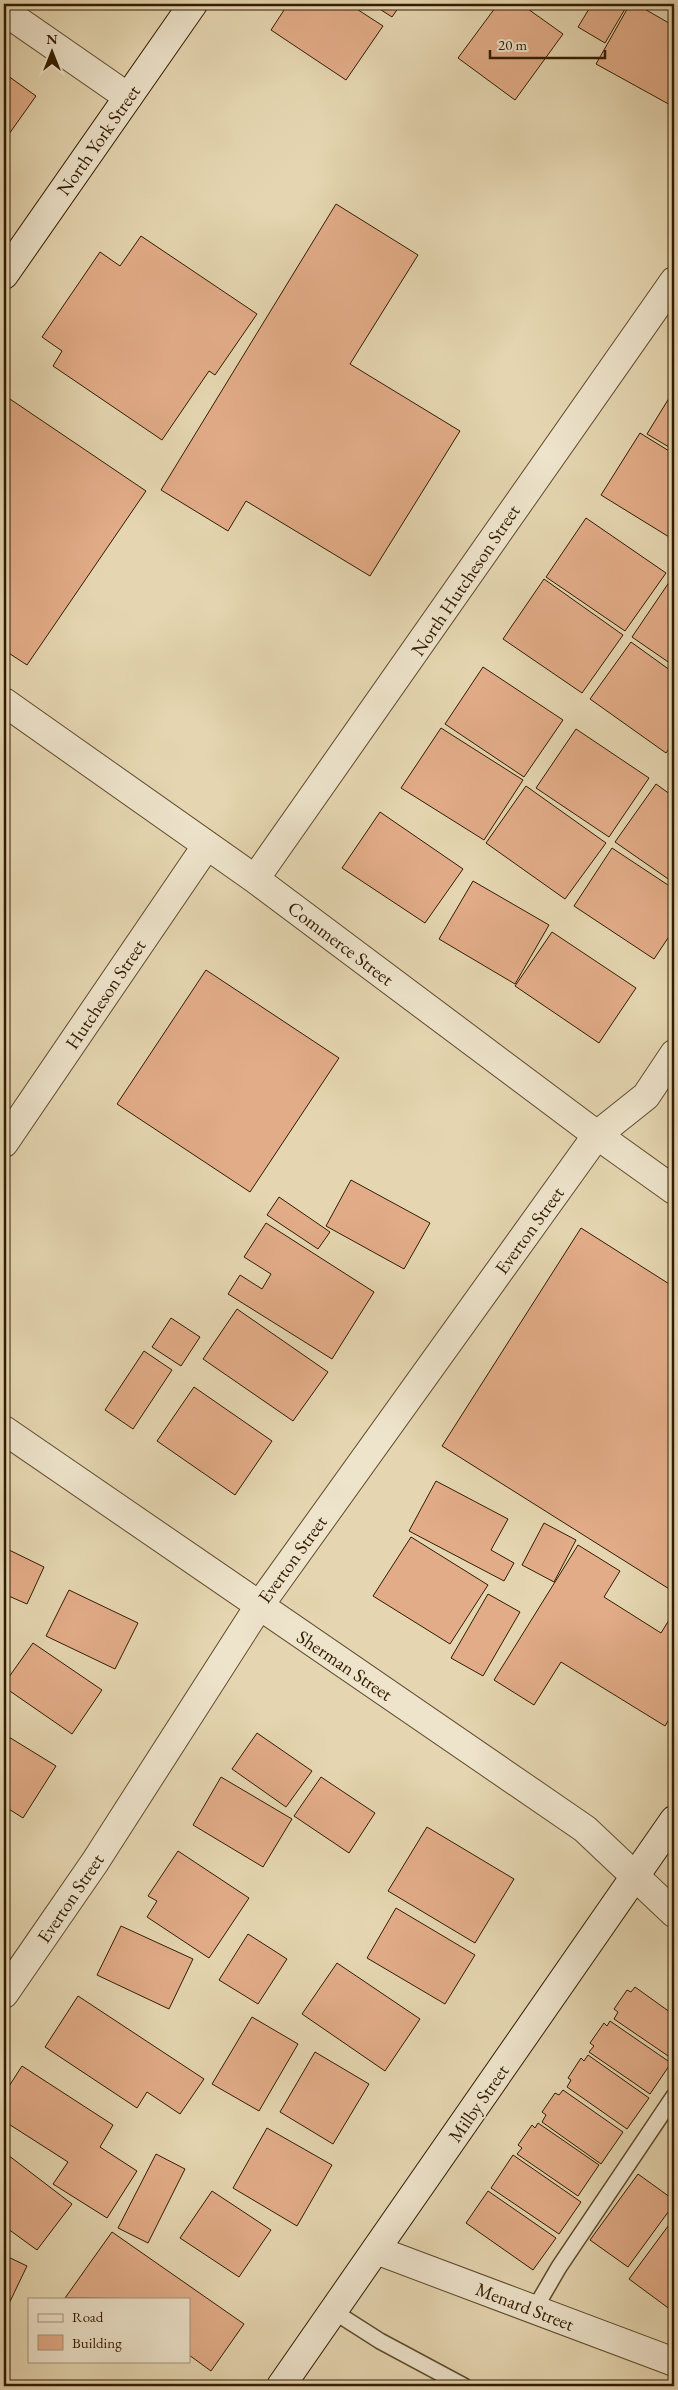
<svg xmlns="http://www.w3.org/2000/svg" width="678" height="2390" viewBox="0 0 678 2390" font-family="'EB Garamond',serif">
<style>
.building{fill:#e2ac88;stroke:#321c00}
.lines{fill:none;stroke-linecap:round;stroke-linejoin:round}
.lane-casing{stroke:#5f4a2c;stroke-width:18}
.street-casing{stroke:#5f4a2c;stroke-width:30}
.secondary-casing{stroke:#321c00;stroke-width:30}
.lane{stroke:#eee4cc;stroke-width:15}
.street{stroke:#eee4cc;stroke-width:28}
.secondary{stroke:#eee4cc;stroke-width:28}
.labels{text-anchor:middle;stroke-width:4;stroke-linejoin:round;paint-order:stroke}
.street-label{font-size:19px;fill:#321c00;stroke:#eee4cc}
</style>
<rect width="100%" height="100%" fill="#e5d6b1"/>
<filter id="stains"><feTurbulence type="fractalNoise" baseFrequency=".004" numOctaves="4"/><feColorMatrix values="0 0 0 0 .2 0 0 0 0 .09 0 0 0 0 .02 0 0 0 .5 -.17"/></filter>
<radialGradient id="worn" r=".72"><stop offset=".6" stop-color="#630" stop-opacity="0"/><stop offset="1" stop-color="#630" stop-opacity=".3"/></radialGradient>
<!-- building -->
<path class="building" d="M288,4h61l34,22 -37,54 -75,-50z
M372,4h29l-9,13z
M498,4h23l42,30 -48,66 -57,-42z
M592,4h36l-23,39 -27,-16z
M630,4h6l38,22v81l-78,-43z
M4,73l32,23 -32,45z
M336,204l82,51 -68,109 110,67 -90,145 -124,-75 -18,30 -67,-41z
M141,236l116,78 -42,61 -6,-4 -47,69 -109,-74 9,-15 -20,-14 58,-85 20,14z
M674,390v60l-27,-16z
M4,395l142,96 -119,174 -23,-15z
M640,433l34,21v86l-73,-45z
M586,518l80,55 -41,58 -79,-54z
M672,578l2,1v87l-42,-29z
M544,579l79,56 -41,58 -79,-54z
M631,642l43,31v69l-8,11 -76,-54z
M483,667l80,53 -39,57 -79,-53z
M441,728l82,52 -39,60 -83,-52z
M576,729l73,49 -40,59 -73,-49z
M656,784l18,13v86l-59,-41z
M526,786l80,57 -41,56 -79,-56z
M380,812l83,57 -38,54 -83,-55z
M612,848l62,41v40l-20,30 -80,-53z
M473,881l76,44 -34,59 -76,-45z
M552,932l84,56 -37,55 -84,-57z
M206,970l133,88 -89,134 -133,-88z
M351,1180l79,43 -26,46 -78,-43z
M279,1197l51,35 -12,17 -51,-34z
M266,1223l108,69 -42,67 -104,-65 12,-19 22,14 9,-15 -27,-17z
M581,1228l93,59v305l-232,-146z
M237,1309l91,63 -35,49 -90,-62z
M171,1318l29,19 -19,29 -29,-19z
M144,1351l28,19 -39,59 -28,-19z
M194,1387l78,54 -37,54 -78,-54z
M436,1481l72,38 -17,31 23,13 -10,18 -95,-50z
M544,1523l32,17 -22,42 -32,-17z
M411,1537l77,48 -38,59 -77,-48z
M578,1545l42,26 -16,26 57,36 8,-13 5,4v87l-9,15 -104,-64 -27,43 -40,-25z
M7,1549l37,18 -17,37 -23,-10v-39z
M69,1590l69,33 -23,46 -69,-33z
M488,1594l32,18 -37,64 -32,-18z
M33,1643l69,47 -30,44 -68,-47v-3z
M257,1733l55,38 -26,36 -54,-38z
M4,1734l52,32 -33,52 -19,-12z
M221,1777l71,42 -29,48 -70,-42z
M321,1777l54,36 -26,40 -55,-37z
M427,1827l87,52 -39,64 -87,-52z
M178,1851l71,47 -40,60 -62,-41 10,-16 -9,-5z
M396,1908l79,47 -30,49 -78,-46z
M121,1926l72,33 -24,50 -72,-34z
M248,1934l39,25 -29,45 -39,-24z
M337,1963l83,56 -35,52 -83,-57z
M635,1987l39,28v45l-60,-41 4,-7 -4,-3 13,-19 4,2z
M78,1996l126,83 -24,35 -33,-22 -10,16 -92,-61z
M252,2017l46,27 -39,67 -47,-27z
M610,2021l61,42 -21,31 -61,-42 5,-6 -4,-3 14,-20 3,3z
M315,2052l54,32 -36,60 -53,-32z
M588,2055l61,43 -22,31 -60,-42 4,-7 -3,-2 13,-20 3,3z
M22,2066l91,59 -13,22 37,24 -30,47 -54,-34 15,-22 -64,-41v-27z
M563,2090l60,42 -22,32 -59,-42 4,-7 -4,-3 13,-19 4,2z
M538,2123l61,42 -21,31 -61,-42 5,-6 -4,-3 14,-20 3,3z
M267,2128l65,37 -35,61 -64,-38z
M4,2152l68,52 -35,46 -33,-24z
M156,2154l29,15 -37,74 -30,-15z
M513,2155l68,47 -22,32 -68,-46z
M638,2174l36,26v4l-46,63 -38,-27z
M212,2191l59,39 -32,47 -59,-39z
M488,2191l68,47 -23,32 -67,-47z
M674,2218v88l-3,4 -42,-31z
M112,2232l132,92 -33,47 -22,-16v-56l-124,-1z
M4,2255l23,11 -23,48z"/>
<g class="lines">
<defs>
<path id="lane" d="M534,2310l25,-43 115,-171
M333,2311l47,30 84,45"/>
<path id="street" d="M4,11l124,86
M4,702l251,177 342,256 77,55
M255,879l419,-598
M4,1143l203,-298
M4,1430l581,399 89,84
M4,1994l91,-132 164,-256 338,-471 49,-39 28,-42
M376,2250l298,112"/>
<path id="secondary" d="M4,275l189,-271
M281,2386l393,-566"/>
</defs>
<!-- lane casing -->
<use href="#lane" class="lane-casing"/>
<!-- street casing -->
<use href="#street" class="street-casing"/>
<!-- secondary casing -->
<use href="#secondary" class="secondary-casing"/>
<!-- lane -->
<use href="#lane" class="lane"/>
<!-- street -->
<use href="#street" class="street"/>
<!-- secondary -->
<use href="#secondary" class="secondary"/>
</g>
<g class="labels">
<!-- street labels -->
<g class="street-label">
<text transform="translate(98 140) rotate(-55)" y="7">North York Street</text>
<text transform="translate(465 580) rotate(-56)" y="7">North Hutcheson Street</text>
<text transform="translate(341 943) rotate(37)" y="7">Commerce Street</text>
<text transform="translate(105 994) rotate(-56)" y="7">Hutcheson Street</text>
<text transform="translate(529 1230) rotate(-54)" y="7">Everton Street</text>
<text transform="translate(292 1559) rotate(-54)" y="7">Everton Street</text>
<text transform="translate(345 1665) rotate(34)" y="7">Sherman Street</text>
<text transform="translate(70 1898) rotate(-56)" y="7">Everton Street</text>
<text transform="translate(478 2103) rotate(-55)" y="7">Milby Street</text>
<text transform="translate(525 2306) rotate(21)" y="7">Menard Street</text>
</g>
</g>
<!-- margin -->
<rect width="678" height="2390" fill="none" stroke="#e5d6b1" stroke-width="20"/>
<rect x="5" y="5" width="668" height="2380" fill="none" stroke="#321c00" stroke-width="2.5"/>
<rect x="10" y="10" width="658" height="2370" fill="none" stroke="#321c00"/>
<!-- legend -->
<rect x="28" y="2298" width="162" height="65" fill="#eee4cc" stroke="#a3947a"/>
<rect x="38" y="2314" width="25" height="8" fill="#eee4cc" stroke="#a3947a"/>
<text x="72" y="2322" font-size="15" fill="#321c00">Road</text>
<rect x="38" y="2335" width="25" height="15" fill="#e2ac88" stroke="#a3947a"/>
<text x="72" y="2348" font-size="15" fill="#321c00">Building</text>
<!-- north arrow -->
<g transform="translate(52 52)" stroke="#eee4cc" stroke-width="4" paint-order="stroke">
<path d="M0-4L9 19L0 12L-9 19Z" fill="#321c00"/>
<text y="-8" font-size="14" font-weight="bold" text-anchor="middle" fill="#321c00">N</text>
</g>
<!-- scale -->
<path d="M490 50v8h115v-8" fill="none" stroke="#321c00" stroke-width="2.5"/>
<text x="498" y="50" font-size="15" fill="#321c00" stroke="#eee4cc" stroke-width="4" paint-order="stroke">20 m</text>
<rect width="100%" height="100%" filter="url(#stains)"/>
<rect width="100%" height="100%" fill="url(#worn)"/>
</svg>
